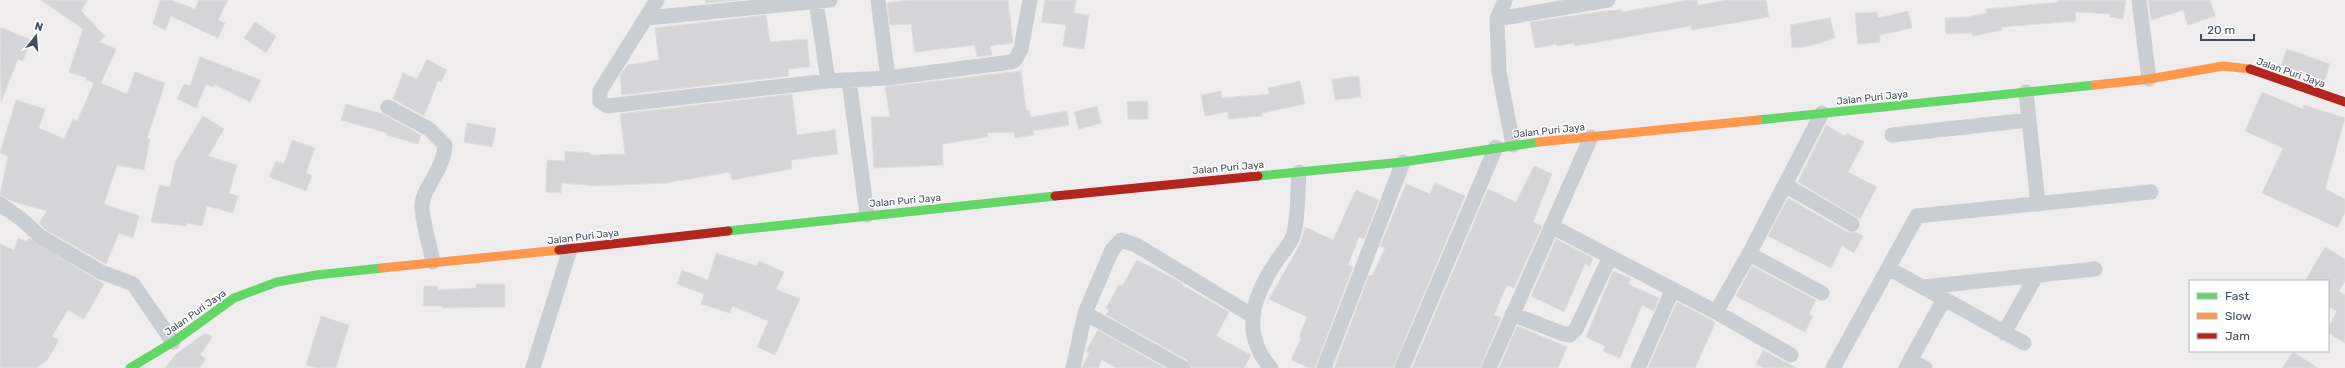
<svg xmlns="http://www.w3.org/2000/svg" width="2345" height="368" viewBox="0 0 2345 368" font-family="Rubik,sans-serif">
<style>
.building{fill:#d5d4d7;stroke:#dfdedf}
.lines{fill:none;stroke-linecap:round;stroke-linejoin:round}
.street{stroke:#cacdd1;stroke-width:15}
.fast{stroke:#63d668;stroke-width:9}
.slow{stroke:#ff974d;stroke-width:9}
.jam{stroke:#b3261e;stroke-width:9}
.labels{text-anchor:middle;stroke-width:3;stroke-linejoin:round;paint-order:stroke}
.street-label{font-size:10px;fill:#424d5b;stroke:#fff}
</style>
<rect width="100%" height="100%" fill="#eeecec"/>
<!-- building -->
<path class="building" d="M41,0h47l-7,11 24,25 -6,6 17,7 -15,34 26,11 8,-22 30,11 -18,55 3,1 -6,31 -27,-5 -13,39 35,12 -6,22 -14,-5 -13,31 -60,-34 -7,-7 8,-12 -36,-10 -11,-6 8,-39 -8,-3 16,-53 29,9 -6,19 25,11 9,-20 4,2 17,-38 -8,-3 1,-2 -18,-6 14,-43z
M160,0h11l24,9 4,-9h29l-10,20 7,3 -7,15 -47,-22 -6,14 -12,-6z
M705,0h33l-32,3z
M909,0h99l5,43 -23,3 2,9 -15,2 -2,-12 -60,7 -4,-28 -21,1 -3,-22z
M1045,0h31l-2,13 15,2 -5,34 -21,-3 3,-21 -25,-3z
M1690,0h7l1,5 30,-5h38l3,17 -77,13 -1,-4 -116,20 -1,-3 -17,3 -1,-2 -21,4 -5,-26 75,-11 17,-1v2z
M2059,0h67l-3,19 -13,-2 1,-3 -36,-2 1,9 -74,6v3l-29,6 -1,-3 -26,1 -1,-16 23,-1 19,-4 -1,-4 73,-7z
M2148,0h62l5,16 -27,9 -5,-15 -32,10z
M1908,11l4,17 -32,7v7l-22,2 -3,-31 22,-1 1,6z
M766,15l4,27 37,-3 3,28 -22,2 1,7 -167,19 -2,-19 7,-11 32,-5 -4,-32z
M1830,18l5,20 -25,8 -18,2 -2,-23z
M255,22l21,14 -10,17 -22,-15z
M0,27l31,13 -8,21 -5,-2 -17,43z
M2287,49l43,15 -6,17 -43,-16z
M200,57l61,23 -11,22 -36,-18v3l-8,-3 -10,24 -19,-9 7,-15 6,2z
M427,59l20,11 -6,12 -3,-1 -14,35 -31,-17 10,-26 14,6z
M1021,71l5,39h3l2,7 36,-6 2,14 -36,6 1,4 -19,3 -1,-6 -27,1 1,4 -46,7 1,21 -69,3 -3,-51h19l-5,-30z
M1359,76l2,21 -26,3 -3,-21z
M1300,81l5,23 -43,9v3l-34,3v-7l-23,4 -4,-21 20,-4 1,7 48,-4 -2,-6z
M2262,92l41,17 1,-4 41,13 -20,71 20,10v13l-7,16 -76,-35 21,-45 -38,-17z
M792,94l5,41 38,-5 3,24 -47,6 1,9 -60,11 -2,-8 -64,11 -70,3 -34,-3 -1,10 -15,-1 1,-32 18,1v-10l25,2v2l35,-1 -5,-40z
M1148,101v18h-20l-1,-17z
M346,104l37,10 38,21 -3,9 -31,-9v-2l-46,-13z
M1097,106l4,17 -22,6 -5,-17z
M203,116l21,13 -16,27 29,9 -8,28 9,3 -5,17 -26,-7 -5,20 -16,-3v3l-35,-4 8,-37 11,2 5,-25z
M467,123l29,5 -4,19 -28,-5z
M1826,125l19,11 2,-3 17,9 -16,30 29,15 -17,32 -62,-37z
M292,140l23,8 -9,25 6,2 -6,16 -37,-14 7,-16 8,3z
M1534,166l18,8 -19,48 9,4 -28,62 -7,-3 -13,30 7,3 -21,50h-68l76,-179 28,13z
M1435,183l30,13 -72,172h-59l35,-93 3,1 13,-28 -5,-2 26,-62 24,10z
M1356,190l23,10 -15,39 -5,-2 -11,28 5,2 -38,101h-5l-19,-8 10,-22 -2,-1 8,-20 -38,-18 31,-55 5,-17 28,13z
M1788,198l59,34h9l7,4 -9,17 -12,-7 -11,22 -63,-32z
M18,238l9,3 2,-3 75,46 -20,35 -16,-9 -16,26 7,4 -11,19 -12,9h-36v-124l14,6z
M1556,239l37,19 -3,8 -5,-2 -21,48 -33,-16z
M2325,247l20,12v22l-6,10 6,4v48l-17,-10v-5l9,-17 -7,-4 -2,4v-30h-23z
M716,253l41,13 2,-5 25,11 -8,17 24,10 -25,56 -18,-8 11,-26 -36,-15 -2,7 -29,-9 3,-10 -27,-10 5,-14 26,10z
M1137,260l34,17 12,7 -1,1 47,27 -13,24 35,19 -7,13h-52l-5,-8 -81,-45 3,-5 -3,-2 13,-24 3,2z
M1752,266l64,34 -7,14 4,2 -8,16 -69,-36z
M1613,271l18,8 -3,5 31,14 -5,13 -12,-6 -22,53 -17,-7 2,-5 -19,-9z
M476,284h29v23l-63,1v-2h-19l1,-20h14v4l38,-2z
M1677,302l38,20 -2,6 -18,40h-47z
M321,316l28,9 -13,43h-20l-10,-3z
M1517,326l50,21 -9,21h-59z
M1098,330l67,38h-49l-14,-8 -4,8h-16l7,-15 -3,-2z
M205,333l7,4 -12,18 6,4 -7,9h-34l10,-13z
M1763,350l24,13 10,5h-33l-8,-4z
M2293,352l25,16h-36z"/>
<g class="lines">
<!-- street -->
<path class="street" d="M657,0l-57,91v10l7,5 221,-25 60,-3 123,-16 4,-2 6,-11 9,-49
M878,0l10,78
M1505,0l-8,19 2,53 14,73
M2139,0l10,79
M816,1l12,80
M647,18l183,-18
M1497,19l111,-19
M849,80l18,135
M2026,92l12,112
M388,107l41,22 16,16c-1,26 -23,42 -23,62 0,13 8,40 11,55
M1892,135l137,-15
M1785,185l67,39
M0,204l21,15 20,18 60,35 32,12 40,58
M1551,226l165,86 75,43
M1749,254l73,39
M1888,268l136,75
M1923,287l172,-18
M1716,312l33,-58 73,-141
M1085,313l98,55
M1512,314l52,20 6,1 6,-6 34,-72
M2004,333l32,-57
M1910,360l15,8
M533,368l37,-119
M1073,368l12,-55 27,-63 9,-10 15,5 117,71
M1271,368c-31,-34 -18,-72 5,-106 5,-8 14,-17 17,-26 6,-19 4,-44 6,-64
M1324,368l79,-206
M1402,368l94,-221
M1489,368l102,-231
M1638,368l35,-79
M1833,368l84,-152 234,-24
M1906,368l38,-69"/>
<!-- fast -->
<path class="fast" d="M1758,120l337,-35
M1258,176l145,-14 136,-20
M728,231l327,-35
M130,368l43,-26 61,-44 43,-16 39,-7 66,-7"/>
<!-- slow -->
<path class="slow" d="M2095,85l54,-6 74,-13 27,3
M1539,142l219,-22
M382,268l177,-18"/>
<!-- jam -->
<path class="jam" d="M2250,69l95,33
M1055,196l203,-20
M559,250l169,-19"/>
</g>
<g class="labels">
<!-- street labels -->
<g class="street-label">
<text transform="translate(2291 72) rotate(19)" y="4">Jalan Puri Jaya</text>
<text transform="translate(1872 97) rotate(-6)" y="4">Jalan Puri Jaya</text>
<text transform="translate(1549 130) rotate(-6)" y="4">Jalan Puri Jaya</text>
<text transform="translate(1228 167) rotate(-5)" y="4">Jalan Puri Jaya</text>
<text transform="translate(905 200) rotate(-5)" y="4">Jalan Puri Jaya</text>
<text transform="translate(583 236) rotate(-7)" y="4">Jalan Puri Jaya</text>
<text transform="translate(195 312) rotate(-35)" y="4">Jalan Puri Jaya</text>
</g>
</g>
<!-- legend -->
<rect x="2189" y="280" width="140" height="72" fill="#ffffff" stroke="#b3b8bd"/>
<rect x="2197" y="293" width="20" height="6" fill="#63d668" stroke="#b3b8bd"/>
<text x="2225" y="300" font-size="12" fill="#424d5b">Fast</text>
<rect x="2197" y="313" width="20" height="6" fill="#ff974d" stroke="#b3b8bd"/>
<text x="2225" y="320" font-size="12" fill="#424d5b">Slow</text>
<rect x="2197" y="333" width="20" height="6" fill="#b3261e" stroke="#b3b8bd"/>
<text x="2225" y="340" font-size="12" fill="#424d5b">Jam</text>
<!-- north arrow -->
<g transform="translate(36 36) rotate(17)" stroke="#ffffff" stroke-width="3" paint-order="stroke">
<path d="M0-3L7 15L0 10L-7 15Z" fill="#424d5b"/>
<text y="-6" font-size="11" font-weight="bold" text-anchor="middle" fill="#424d5b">N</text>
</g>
<!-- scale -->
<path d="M2201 34v6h53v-6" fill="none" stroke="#424d5b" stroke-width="2"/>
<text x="2207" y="34" font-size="12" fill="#424d5b" stroke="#ffffff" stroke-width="3" paint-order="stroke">20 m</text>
</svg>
